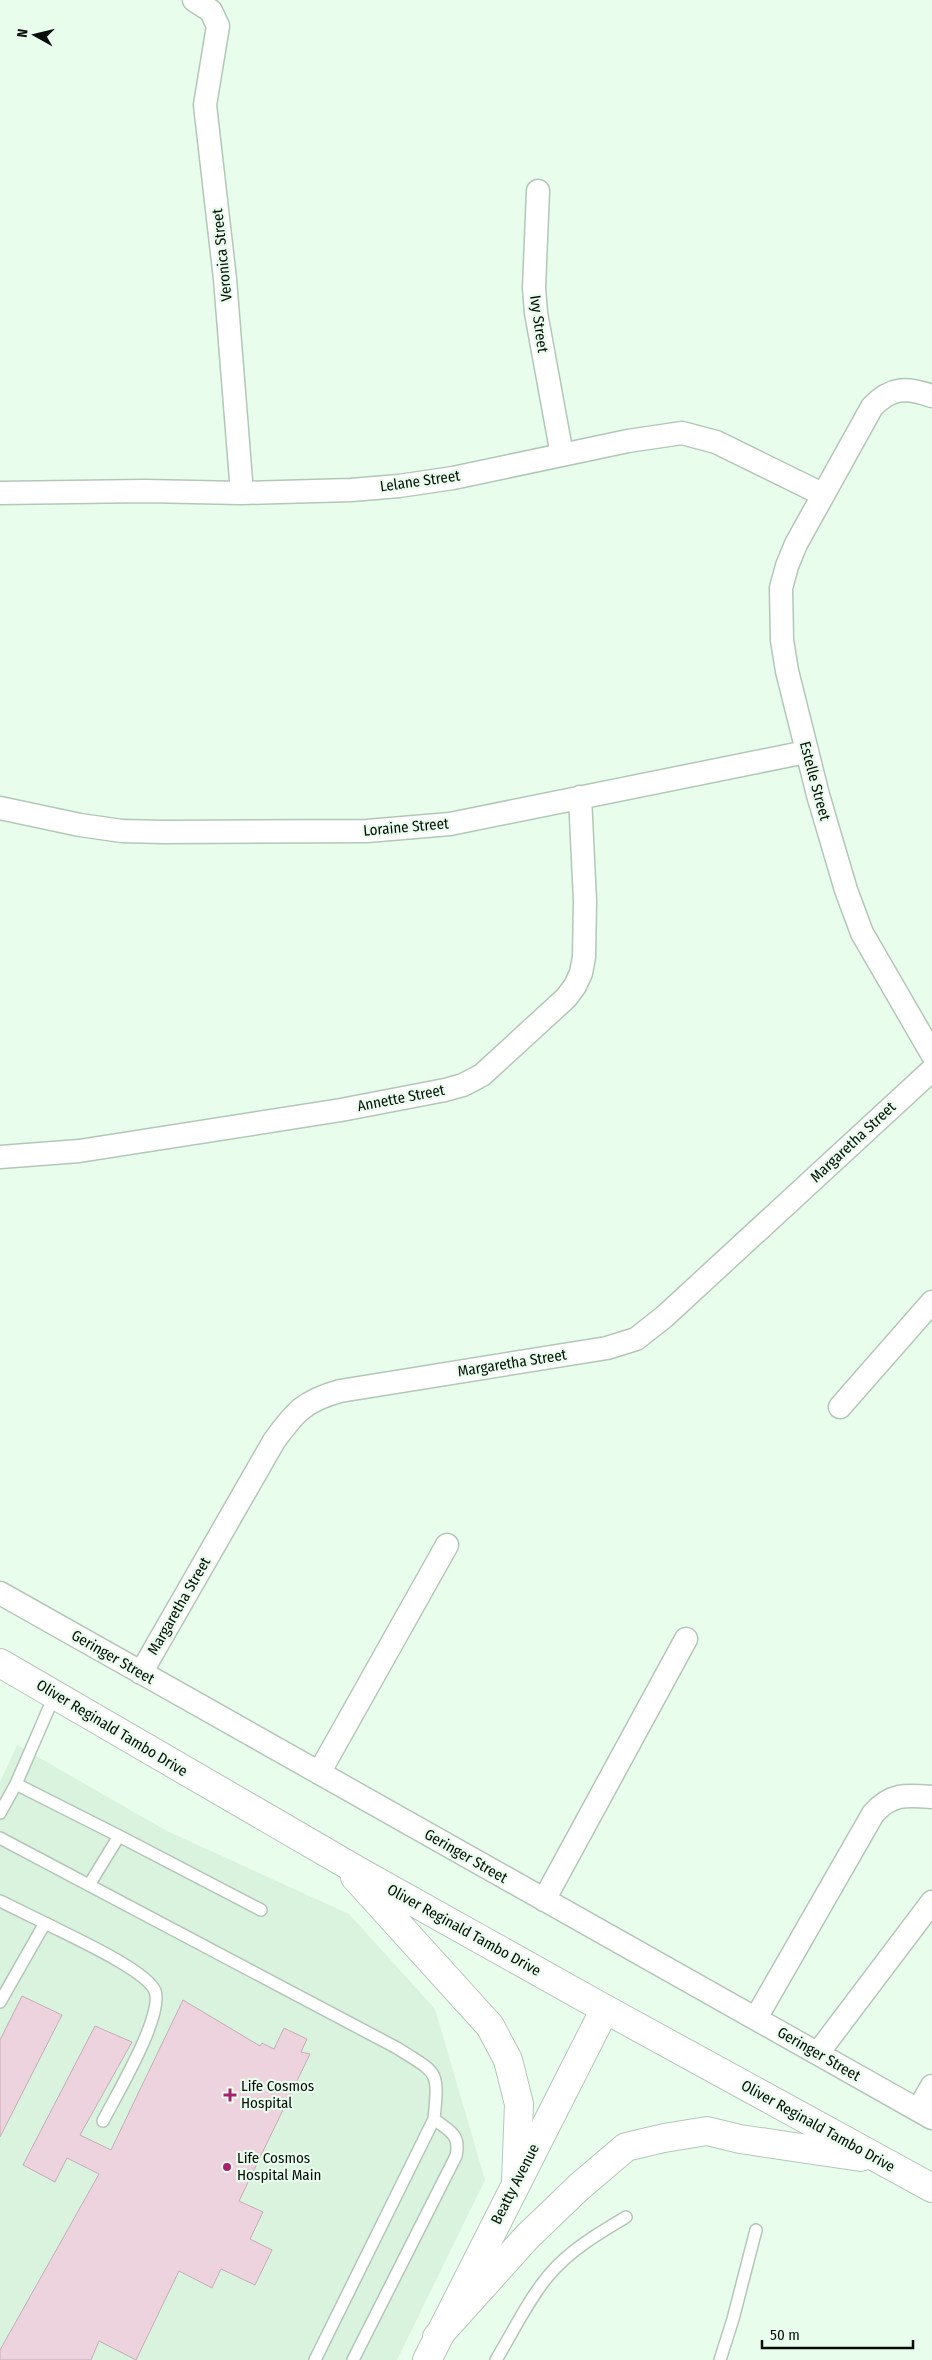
<svg xmlns="http://www.w3.org/2000/svg" width="932" height="2360" viewBox="0 0 932 2360" font-family="'Fira Sans Condensed',sans-serif">
<style>
.built{fill:#d9f3df}
.building{fill:#ecd3dd;stroke:#c5adb6}
.lines{fill:none;stroke-linecap:round;stroke-linejoin:round}
.service-casing{stroke:#b3c7b7;stroke-width:14}
.minor-casing{stroke:#b3c7b7;stroke-width:25}
.tertiary-casing{stroke:#b3c7b7;stroke-width:30}
.secondary-casing{stroke:#b3c7b7;stroke-width:30}
.service{stroke:#fff;stroke-width:11}
.minor{stroke:#fff;stroke-width:22}
.tertiary{stroke:#fff;stroke-width:28}
.secondary{stroke:#fff;stroke-width:28}
.poi-dot{fill:#a8236d;stroke:#e9fded;stroke-width:2}
.labels{text-anchor:middle;stroke-width:4.5;stroke-linejoin:round;paint-order:stroke}
.street-label{font-size:15px;fill:#070d08;stroke:#e9fded}
.poi-label{font-size:15px;fill:#070d08;stroke:#e9fded;text-anchor:start}
</style>
<rect width="100%" height="100%" fill="#e9fded"/>
<!-- built -->
<path class="built" d="M17,1745l150,86 182,83 86,95 50,171 -88,180h-397v-578z"/>
<!-- building -->
<path class="building" d="M22,1996l40,19 -62,122v-97z
M183,2000l77,46 2,-3 12,6 10,-21 23,11 -6,13 9,2 -71,147 24,11 -13,27 22,11 -17,35 -34,-16 -9,19 -33,-17 -43,89 -37,-19 -8,19h-91v-10l99,-176 -32,-16 -12,24 -32,-17 72,-139 37,16 -52,93 31,15z"/>
<g class="lines">
<defs>
<path id="service" d="M16,1784l103,52
M0,1813l16,-29 39,-90
M0,1838l397,210c41,26 42,21 37,71l-119,241
M89,1885l30,-49 142,74
M0,1901l45,22 -45,79
M45,1923c23,12 102,47 110,68 9,25 -40,106 -52,130
M353,2360l103,-204c5,-22 -7,-25 -22,-37
M496,2360c17,-28 32,-60 53,-85 21,-25 50,-42 77,-58
M720,2360l13,-41 23,-89"/>
<path id="minor" d="M194,0l17,11 7,15 -13,79 20,174 17,214
M538,191l-4,97 2,25 26,142
M932,396c-26,-9 -41,-9 -60,11l-76,137 -9,22 -6,22 1,52 5,31 31,124 28,95 16,43 70,121
M0,493l145,-2 97,2 109,-3 48,-4 54,-8 175,-37 54,-8 34,9 106,52
M0,808l80,17 42,6 42,1 203,-1 83,-7 356,-72
M0,1157l79,-6 262,-41 104,-20 18,-5 19,-10 84,-77 9,-12 6,-13 3,-16 1,-56 -5,-104
M840,1407l92,-105
M0,1593l932,525
M141,1673l133,-232c21,-29 30,-40 66,-50l267,-43 29,-9 28,-22 268,-247
M319,1773l128,-228
M544,1900l142,-261
M756,2018l117,-204c18,-21 34,-19 59,-17
M818,2053l114,-151
M918,2110l14,-24"/>
<path id="tertiary" d="M427,2360l178,-351"/>
<path id="secondary" d="M0,1663l360,209 245,137 327,179
M355,1877l135,149 18,34 11,44 -3,77
M437,2337l90,-100 52,-50 47,-40 38,-9 43,-7 33,8 121,18"/>
</defs>
<!-- service casing -->
<use href="#service" class="service-casing"/>
<!-- minor casing -->
<use href="#minor" class="minor-casing"/>
<!-- tertiary casing -->
<use href="#tertiary" class="tertiary-casing"/>
<!-- secondary casing -->
<use href="#secondary" class="secondary-casing"/>
<!-- service -->
<use href="#service" class="service"/>
<!-- minor -->
<use href="#minor" class="minor"/>
<!-- tertiary -->
<use href="#tertiary" class="tertiary"/>
<!-- secondary -->
<use href="#secondary" class="secondary"/>
</g>
<!-- markers -->
<g class="poi-dot">
<path d="M227.5 2087.5h5v5h5v5h-5v5h-5v-5h-5v-5h5z"/>
<circle cx="227" cy="2167" r="5"/>
</g>
<g class="labels">
<!-- street labels -->
<g class="street-label">
<text transform="translate(222 255) rotate(-96)" y="5">Veronica Street</text>
<text transform="translate(539 324) rotate(82)" y="5">Ivy Street</text>
<text transform="translate(420 481) rotate(-8)" y="5">Lelane Street</text>
<text transform="translate(815 781) rotate(75)" y="5">Estelle Street</text>
<text transform="translate(406 827) rotate(-5)" y="5">Loraine Street</text>
<text transform="translate(401 1098) rotate(-11)" y="5">Annette Street</text>
<text transform="translate(853 1142) rotate(-43)" y="5">Margaretha Street</text>
<text transform="translate(512 1363) rotate(-9)" y="5">Margaretha Street</text>
<text transform="translate(179 1606) rotate(-60)" y="5">Margaretha Street</text>
<text transform="translate(113 1657) rotate(30)" y="5">Geringer Street</text>
<text transform="translate(112 1728) rotate(31)" y="5">Oliver Reginald Tambo Drive</text>
<text transform="translate(466 1856) rotate(30)" y="5">Geringer Street</text>
<text transform="translate(464 1930) rotate(29)" y="5">Oliver Reginald Tambo Drive</text>
<text transform="translate(819 2054) rotate(30)" y="5">Geringer Street</text>
<text transform="translate(818 2126) rotate(29)" y="5">Oliver Reginald Tambo Drive</text>
<text transform="translate(515 2184) rotate(-63)" y="5">Beatty Avenue</text>
</g>
<!-- poi labels -->
<g class="poi-label">
<text x="241" y="2091">Life Cosmos<tspan x="241" dy="17">Hospital</tspan></text>
<text x="237" y="2163">Life Cosmos<tspan x="237" dy="17">Hospital Main</tspan></text>
</g>
</g>
<!-- north arrow -->
<g transform="translate(35 35) rotate(278)" stroke="#e9fded" stroke-width="4" paint-order="stroke">
<path d="M0-4L9 19L0 12L-9 19Z" fill="#070d08"/>
<text y="-8" font-size="14" font-weight="bold" text-anchor="middle" fill="#070d08">N</text>
</g>
<!-- scale -->
<path d="M762 2340v8h151v-8" fill="none" stroke="#070d08" stroke-width="2.5"/>
<text x="770" y="2340" font-size="15" fill="#070d08" stroke="#e9fded" stroke-width="4" paint-order="stroke">50 m</text>
</svg>
